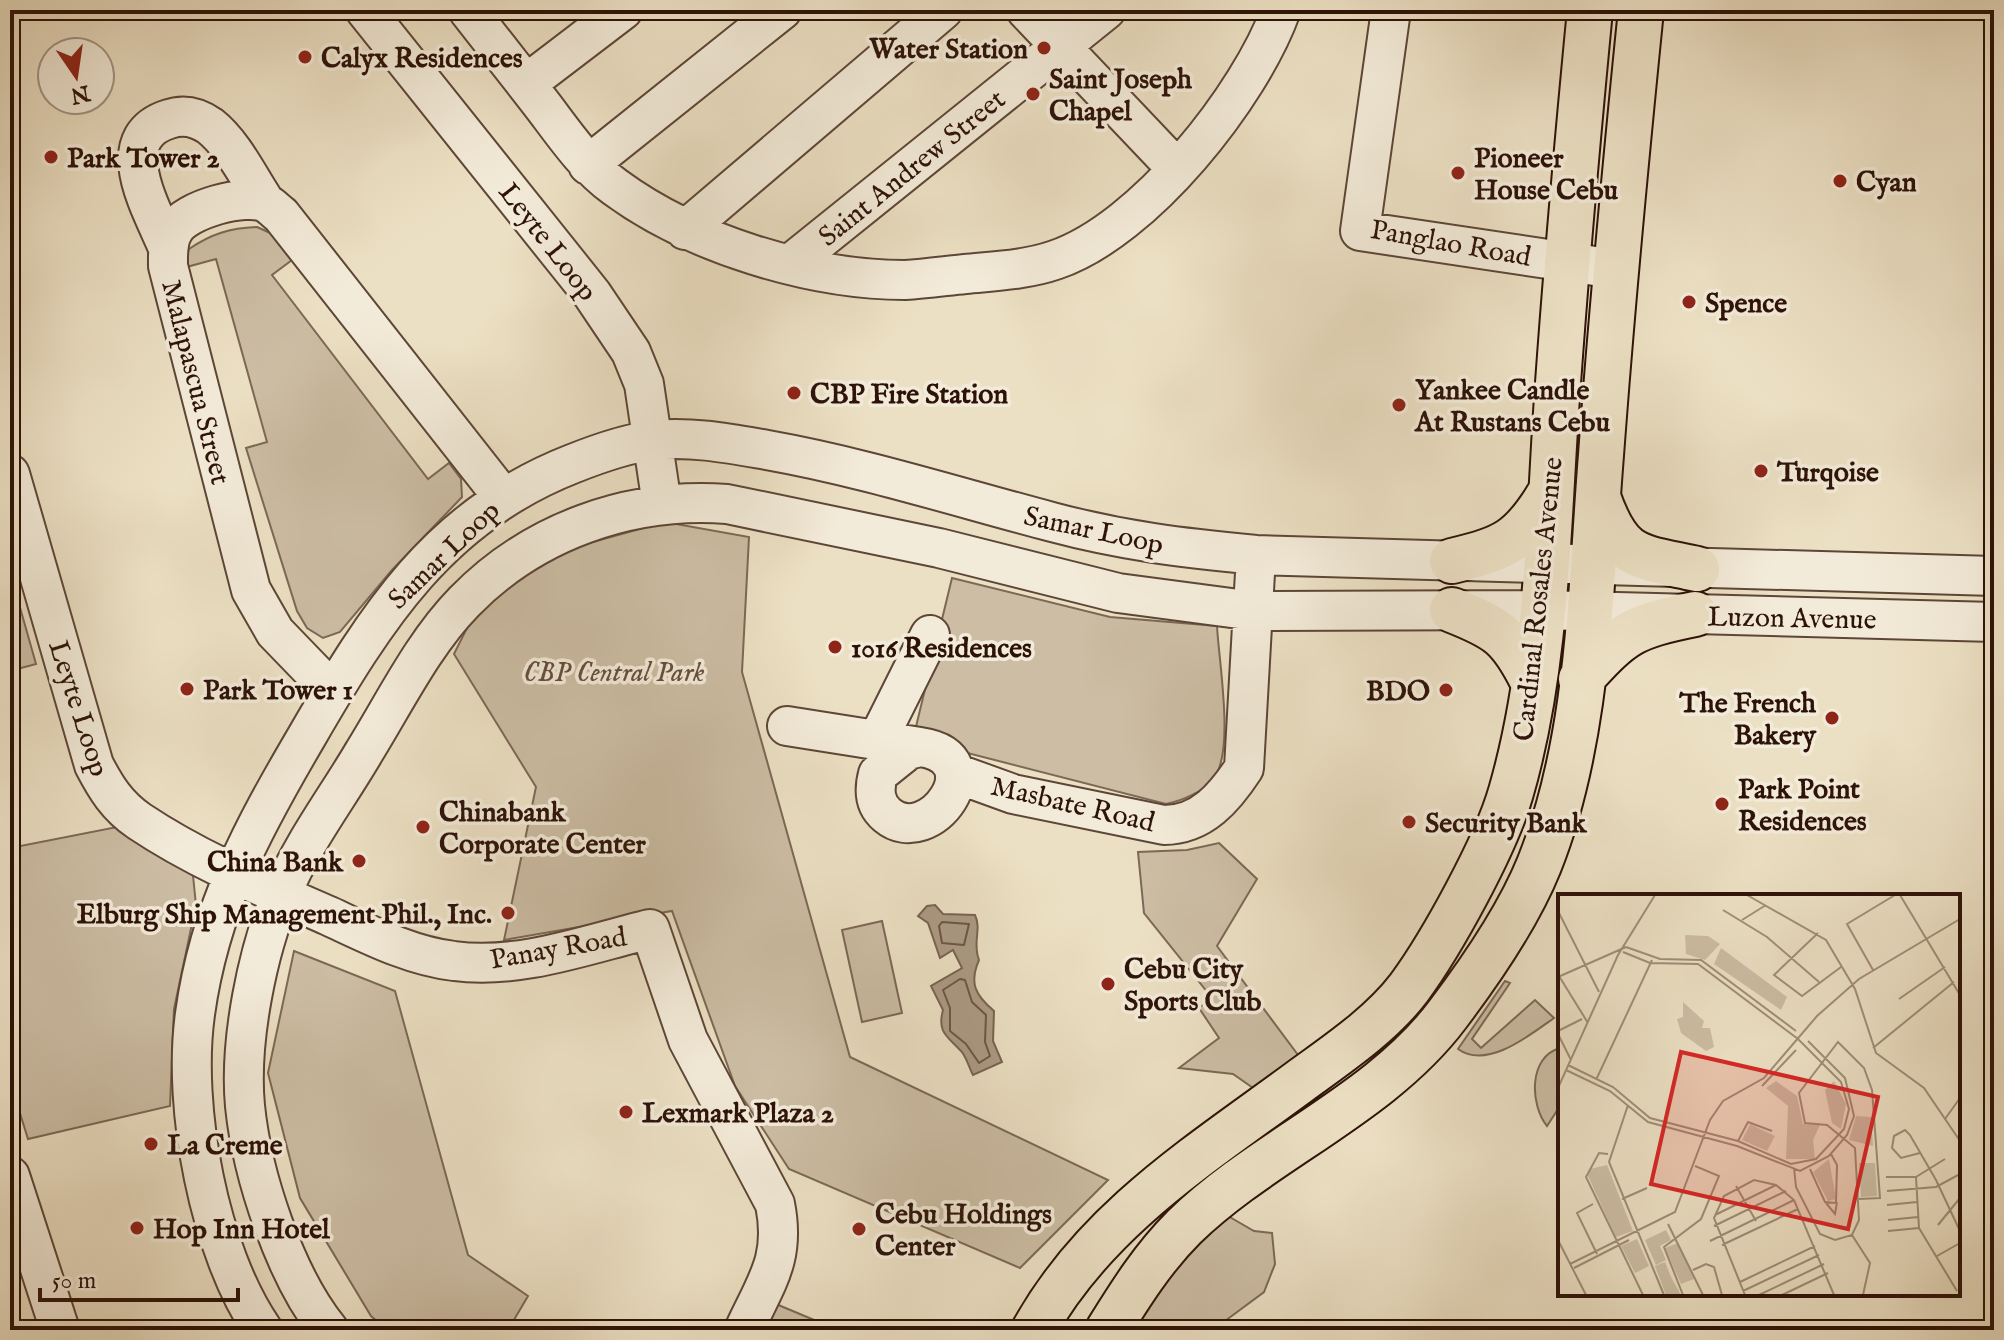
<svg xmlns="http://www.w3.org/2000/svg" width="2004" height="1340" viewBox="0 0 2004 1340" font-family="'IM FELL English',serif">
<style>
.green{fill:#ccbda4;stroke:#7c6856;stroke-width:2}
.water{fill:#ab9a84;stroke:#796452;stroke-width:2}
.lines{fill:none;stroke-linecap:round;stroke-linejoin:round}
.shore{stroke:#6c5646;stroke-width:2}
.minor-casing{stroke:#5d4637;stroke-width:42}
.major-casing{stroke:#2d1208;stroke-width:48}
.minor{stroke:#f3ebd9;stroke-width:38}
.major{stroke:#ece0c4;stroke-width:44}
.poi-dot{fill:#8f2418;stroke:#f3ebd9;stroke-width:3}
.labels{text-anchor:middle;stroke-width:7;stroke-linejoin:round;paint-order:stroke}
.poi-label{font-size:28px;font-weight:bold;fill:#2d1208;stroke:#f3ebd9;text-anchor:start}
.street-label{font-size:28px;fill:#2d1208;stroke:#f3ebd9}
.park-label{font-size:28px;font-style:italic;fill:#654e3f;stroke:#f3ebd9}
.inset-road{fill:none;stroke:#a08e79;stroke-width:2}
.view{fill:#d62828;fill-opacity:0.15;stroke:#d62828;stroke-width:4}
.inset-edge{fill:none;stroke:#2d1208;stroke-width:4}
</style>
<rect width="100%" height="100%" fill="#ece0c4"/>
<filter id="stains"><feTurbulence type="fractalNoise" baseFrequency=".0025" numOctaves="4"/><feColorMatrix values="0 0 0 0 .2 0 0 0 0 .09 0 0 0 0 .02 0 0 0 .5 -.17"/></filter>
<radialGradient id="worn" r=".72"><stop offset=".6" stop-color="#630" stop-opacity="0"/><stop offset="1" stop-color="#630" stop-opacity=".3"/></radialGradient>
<!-- green -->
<path class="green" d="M257,227l20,9 15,24 -20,15 156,204 21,-16 12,16 1,18 -70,73 -52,62 -17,6 -16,-10 -10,-17 -51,-163 21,-6 -51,-183 -33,9 6,-19c22,-15 41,-21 68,-22z
M665,522l84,15 -7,135 108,385 258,123 -88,88 -231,-99 -54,-83 -63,-175 -168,29 32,-153 -82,-133 25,-50 92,-56z
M10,572l26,92 -26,7z
M952,578l158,39 107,9c2,37 17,121 -2,151 -9,14 -34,24 -49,27l-253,-65z
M117,827l75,39 4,39 -22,104 -4,97 -142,33 -18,-58v-233z
M1219,843l38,36 -40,67 84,113 -45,31 -23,-16 -54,-6 40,-30 -20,-30 13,-10 -68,-85 -6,-61 49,-2z
M882,921l20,92 -40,9 -20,-92z
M294,951l101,40 73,264 60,41 -20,34h-121l-16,-14 -71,-118 -32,-125z
M1505,981l5,2 -38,56 9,9 54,-48 19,18c-24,17 -67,52 -96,31z
M1560,1048v58l-13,20c-17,-21 -19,-69 13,-78z
M1228,1216l26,15 18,2 3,31 -11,28 -39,29 -19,9h-80l42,-63z
M776,1304l62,26h-70z"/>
<!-- water -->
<path class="water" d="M935,905l8,9 32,1c7,15 -3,27 4,45 -10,23 -4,35 15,51l-1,30 9,21 -29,13c-4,-7 -7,-20 -13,-25 -13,-14 -23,-18 -17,-40l-12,-24 31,-18 -9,-18 -13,8 -12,-35 -10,-7 9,-10z"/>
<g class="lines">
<!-- shore -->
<path class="shore" d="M942,922l27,2 -5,21 -22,-2 -3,-17z
M960,979l5,1 7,22 14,13 -1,27 5,14 -11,7 -13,-19 -16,-13v-23l-7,-18z"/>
<defs>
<path id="minor" d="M365,10l227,284 39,58 13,32 18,121
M468,10c25,32 50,64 75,96 22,29 42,59 72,81 76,56 194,93 290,93 20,-1 40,-4 60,-6 30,-3 61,-4 90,-14 89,-30 195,-164 226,-250
M1026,10l150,158
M1391,10l-31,221 255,38
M526,84l97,-74
M588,165l194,-155
M685,230l258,-220
M168,248c-15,-37 -60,-110 1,-129 14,-5 28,-2 41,7 23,18 39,52 55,76
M790,264l316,-254
M10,474l84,291c12,23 23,41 45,56 58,39 126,67 190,95 39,18 81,40 125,45 65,9 134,-17 196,-32l38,111 87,164c11,55 -9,78 -31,126
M332,691l-57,-59 -24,-42 -83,-324c0,-12 -1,-25 6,-36 12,-21 72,-37 92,-27 5,3 10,8 15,12l221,281
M787,726l133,21
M878,739l52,-104
M920,747c77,11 9,104 -33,68 -13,-11 -13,-26 -9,-41l30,-24z
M955,773l58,21 151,31c38,0 61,-28 80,-57l12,-213
M10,1176l50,154
M263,1330c-54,-78 -81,-223 -68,-316 15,-108 58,-186 112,-278 69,-119 132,-220 265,-272 25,-10 56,-21 83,-24 36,-4 77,4 112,10 96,17 190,47 285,72 71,19 131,26 204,33l738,21
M329,1330c-44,-54 -77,-155 -84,-224 -6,-64 12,-154 37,-213 20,-49 55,-95 82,-141 31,-50 59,-108 100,-150 69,-71 166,-105 263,-98l212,44 179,45 136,18 287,-1 453,12"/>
<path id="major" d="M1598,497c22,63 39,59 99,72
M1452,561c54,-13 69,-20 98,-68
M1452,610c46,18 58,26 80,70
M1581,679c43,-47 50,-52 114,-65
M1034,1330c61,-110 166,-175 265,-248 37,-27 82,-57 110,-94 33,-45 87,-143 102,-196 38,-131 37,-274 47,-409 9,-125 20,-249 32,-373
M1108,1330c23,-37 45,-72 76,-103 80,-78 196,-122 264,-213 34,-45 70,-97 91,-149 51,-127 51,-275 62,-410 11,-149 25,-297 40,-445"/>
</defs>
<!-- minor casing -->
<use href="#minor" class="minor-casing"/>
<!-- major casing -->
<use href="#major" class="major-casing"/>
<!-- minor -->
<use href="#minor" class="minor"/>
<!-- major -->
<use href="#major" class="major"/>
</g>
<!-- markers -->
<g class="poi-dot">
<circle cx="1044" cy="48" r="8"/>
<circle cx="305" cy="57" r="8"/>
<circle cx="1033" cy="94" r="8"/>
<circle cx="51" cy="157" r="8"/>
<circle cx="1458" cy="173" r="8"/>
<circle cx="1840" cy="181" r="8"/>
<circle cx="1689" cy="302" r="8"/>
<circle cx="794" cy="393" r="8"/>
<circle cx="1399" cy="405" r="8"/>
<circle cx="1761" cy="471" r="8"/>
<circle cx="835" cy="647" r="8"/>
<circle cx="187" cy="689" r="8"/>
<circle cx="1446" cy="690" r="8"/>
<circle cx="1832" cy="718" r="8"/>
<circle cx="1722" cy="804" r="8"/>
<circle cx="1409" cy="822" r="8"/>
<circle cx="423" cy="827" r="8"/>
<circle cx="359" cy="861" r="8"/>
<circle cx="508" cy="913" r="8"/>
<circle cx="1108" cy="984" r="8"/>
<circle cx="626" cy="1112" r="8"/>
<circle cx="151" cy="1144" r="8"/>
<circle cx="137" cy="1228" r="8"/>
<circle cx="859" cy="1229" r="8"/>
</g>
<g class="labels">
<!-- poi labels -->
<g class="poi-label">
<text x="1028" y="58" text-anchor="end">Water Station</text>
<text x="321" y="67">Calyx Residences</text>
<text x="1049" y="88">Saint Joseph<tspan x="1049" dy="32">Chapel</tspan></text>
<text x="67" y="167">Park Tower 2</text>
<text x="1474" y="167">Pioneer<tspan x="1474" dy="32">House Cebu</tspan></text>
<text x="1856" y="191">Cyan</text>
<text x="1705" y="312">Spence</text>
<text x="1415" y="399">Yankee Candle<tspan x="1415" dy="32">At Rustans Cebu</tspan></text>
<text x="810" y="403">CBP Fire Station</text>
<text x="1777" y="481">Turqoise</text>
<text x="851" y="657">1016 Residences</text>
<text x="203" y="699">Park Tower 1</text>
<text x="1430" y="700" text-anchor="end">BDO</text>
<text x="1816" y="712" text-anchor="end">The French<tspan x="1816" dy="32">Bakery</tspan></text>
<text x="1738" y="798">Park Point<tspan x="1738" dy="32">Residences</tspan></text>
<text x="439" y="821">Chinabank<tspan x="439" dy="32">Corporate Center</tspan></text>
<text x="1425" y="832">Security Bank</text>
<text x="343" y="871" text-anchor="end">China Bank</text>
<text x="492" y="923" text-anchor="end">Elburg Ship Management Phil., Inc.</text>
<text x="1124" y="978">Cebu City<tspan x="1124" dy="32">Sports Club</tspan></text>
<text x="642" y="1122">Lexmark Plaza 2</text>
<text x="167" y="1154">La Creme</text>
<text x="875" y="1223">Cebu Holdings<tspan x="875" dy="32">Center</tspan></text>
<text x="153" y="1238">Hop Inn Hotel</text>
</g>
<!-- street labels -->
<g class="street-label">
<text transform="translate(911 167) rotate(-39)" y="10">Saint Andrew Street</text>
<text transform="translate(549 241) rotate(52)" y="10">Leyte Loop</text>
<text transform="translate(1451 242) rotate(10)" y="10">Panglao Road</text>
<text transform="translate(197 382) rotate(76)" y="10">Malapascua Street</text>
<text transform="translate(1094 529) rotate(12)" y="10">Samar Loop</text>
<text transform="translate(443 554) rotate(-44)" y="10">Samar Loop</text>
<text transform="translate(1537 599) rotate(-84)" y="10">Cardinal Rosales Avenue</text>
<text transform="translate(1792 617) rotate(1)" y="10">Luzon Avenue</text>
<text transform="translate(80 708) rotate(72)" y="10">Leyte Loop</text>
<text transform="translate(1073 803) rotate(13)" y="10">Masbate Road</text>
<text transform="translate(558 947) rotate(-10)" y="10">Panay Road</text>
</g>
<!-- park labels -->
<g class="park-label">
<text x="614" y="681">CBP Central Park</text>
</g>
</g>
<!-- overview -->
<g transform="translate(1558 894)">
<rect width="402" height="402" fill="#ece0c4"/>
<path d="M127,41l23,1 12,8 -15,16 -19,-6zM163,54l66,49 -6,13 -67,-46zM125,108l21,19 -2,7h8l4,19 -8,4 -25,-18 -4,-14 6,-2zM218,187l21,15 6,28 17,1 -7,15 2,19h-29l2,-53 -22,-18zM276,187l12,23 -5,25 -9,-6 -7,-33zM298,222l15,1 2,29 -24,-6zM192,230l25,12 -8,15 -25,-11zM271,265l7,40 -8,2 -15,-29zM301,269h16l2,33 -16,1zM49,271l26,66 -17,6 -28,-61 2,-7zM108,336l5,10 -11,6 6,14 -10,5 -11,-25zM79,345l12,27 -14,7 -14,-27zM120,349l16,36 -13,5 -16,-36zM107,368l6,15 10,18h-15l-11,-29z" fill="#ccbda4"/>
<path class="inset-road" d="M189,1l79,45 29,49 21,64 48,35 36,53M342,1l60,100M165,16l44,27 52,45M0,17l41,81M184,26l24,-15M260,39l-44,42 28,21 39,-29M68,53l34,12 41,1 95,71M315,76l-26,-46 48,-29M1,82l29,47M0,83l68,-30M341,105l46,-32M0,137l24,-12M0,140l13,26M315,154l81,-66M10,171l45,22 37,31 88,23 53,23 25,-5 28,-30 5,-20 -8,-27 -43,-43 -100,-75 -48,-1 -27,-11M8,176l44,21 38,31 89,24 63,25 29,-15 18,-21 7,-19 -9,-38 -37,-37M38,186l56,-120M204,192l34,-36M0,194l60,-133 37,-60M70,211l-19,57 55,133M387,225l15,-21M180,247l10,-19 24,9M362,259l-19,5 -9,-10 2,-12 11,-6 5,5 26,45 24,51M50,260l-9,-1 -13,24 57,118M236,274l2,19 24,47 15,6 17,-5 7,-15 -4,-72 -28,-23 -22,-2 -6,-30 39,-51 26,26 8,22 8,108 -21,1M252,275l15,33 11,1 1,-38 -6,-11M328,283h30M358,283l3,51 38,63M358,283l29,-18M178,292l20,35M329,297l49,-4 24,-13M64,305l25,-11M268,309l9,11 2,-12M35,310l-16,9 20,41M329,311l30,-3M157,321l61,-30M330,326l30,-3M110,330l35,71M380,331l22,-27M156,332l72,-35M330,337l31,-3M294,341l18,28 -7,32M0,346l28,55M152,347l84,-41M164,351l76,-36M379,362l23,-13M12,370l105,-52 35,-92 13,-19 41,-23 53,-62 42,-37 101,-60M16,374l55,-28M135,376l13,-6 8,3 8,28M182,388l75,-36M185,397l76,-36M125,401l-19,-48 37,-28 18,-43 -24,-10M187,401l-31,-77 10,-22 30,-16 22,5 18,15 40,95M201,401l65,-31M224,401l46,-22"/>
<path class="view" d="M123,158l197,45 -30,132 -197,-45z"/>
<rect width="402" height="402" class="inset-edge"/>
</g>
<!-- margin -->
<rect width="2004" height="1340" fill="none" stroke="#ece0c4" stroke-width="40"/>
<rect x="12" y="12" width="1980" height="1316" fill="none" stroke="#2d1208" stroke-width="4"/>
<rect x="20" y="20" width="1964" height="1300" fill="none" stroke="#2d1208" stroke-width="2"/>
<!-- north arrow -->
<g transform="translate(76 76) rotate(167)"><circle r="38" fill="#f3ebd9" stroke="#a49485" stroke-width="2"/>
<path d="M0-6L14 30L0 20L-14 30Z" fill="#8f2418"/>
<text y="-12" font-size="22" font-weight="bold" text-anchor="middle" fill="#2d1208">N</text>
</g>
<!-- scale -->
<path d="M40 1288v12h198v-12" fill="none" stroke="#2d1208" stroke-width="4"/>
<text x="52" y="1288" font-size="24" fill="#2d1208" stroke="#f3ebd9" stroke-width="6" paint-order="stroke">50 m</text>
<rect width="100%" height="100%" filter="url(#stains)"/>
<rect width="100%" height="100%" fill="url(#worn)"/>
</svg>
